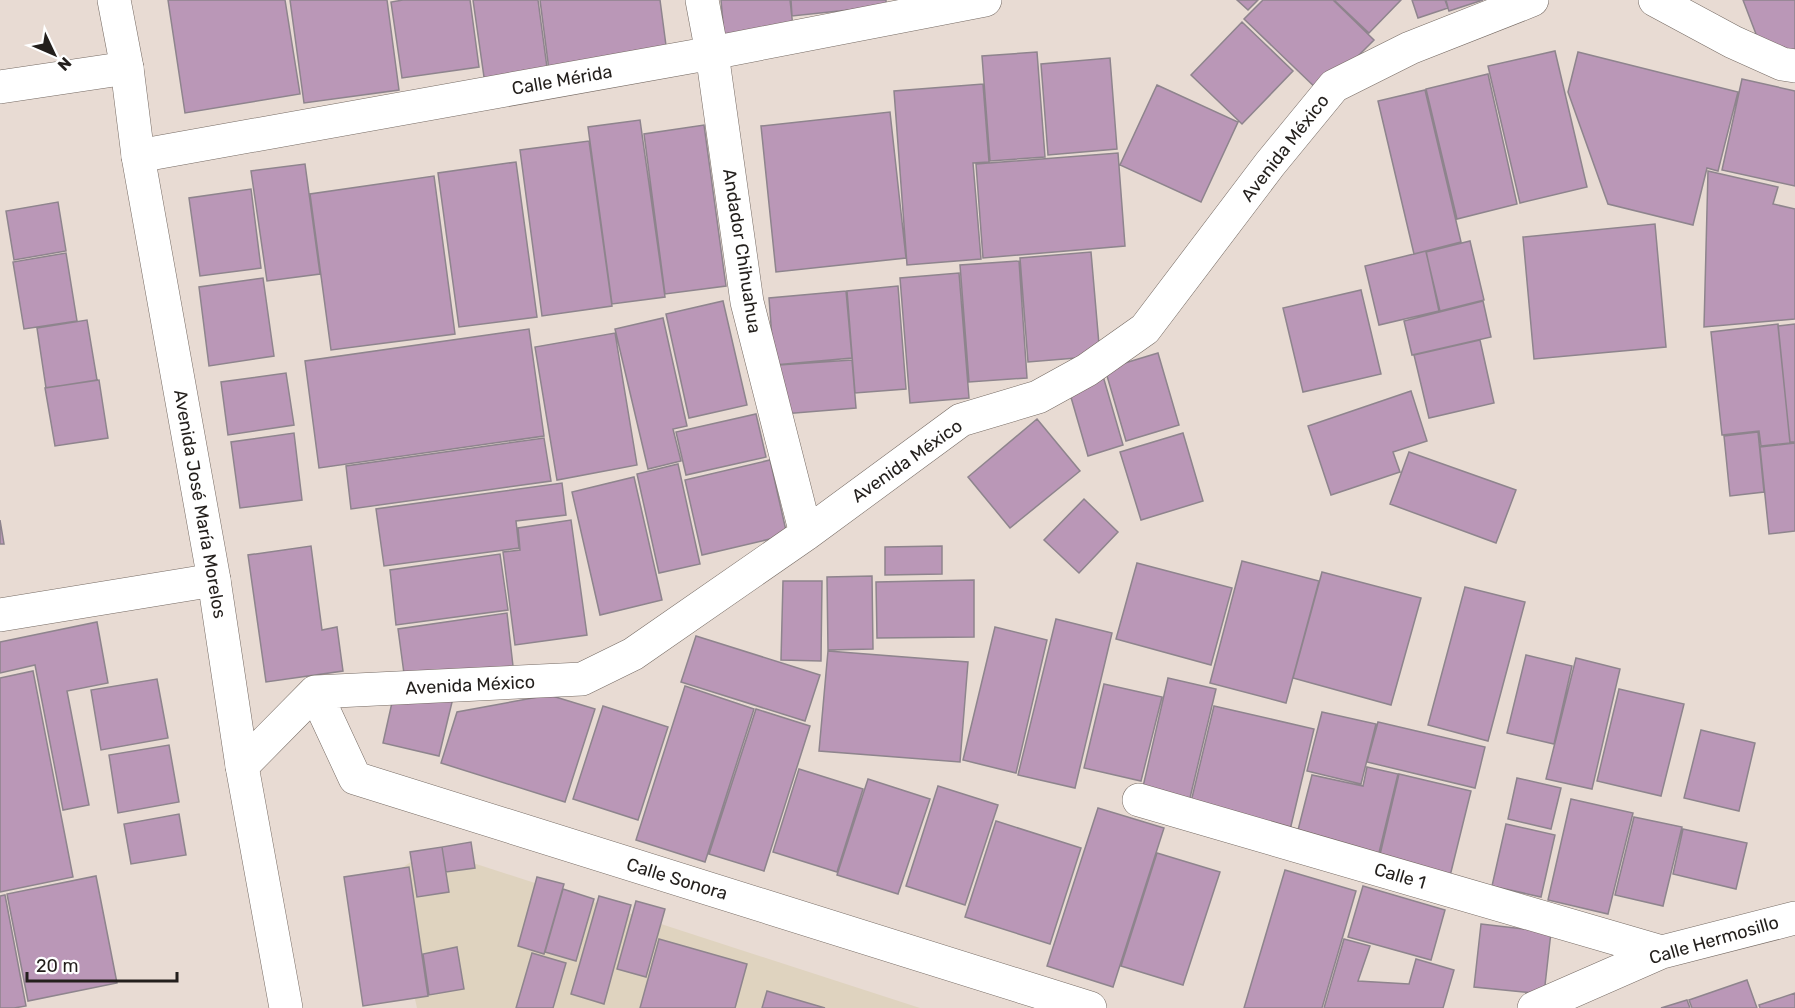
<svg xmlns="http://www.w3.org/2000/svg" width="1795" height="1008" viewBox="0 0 1795 1008" font-family="Rubik,sans-serif">
<style>
.education{fill:#dfd3bf}
.building{fill:#ba97b7;stroke:#8e848d;stroke-width:1.5}
.lines{fill:none;stroke-linecap:round;stroke-linejoin:round}
.minor-casing{stroke:#756a63;stroke-width:34}
.primary-casing{stroke:#756a63;stroke-width:34}
.minor{stroke:#fff;stroke-width:33}
.primary{stroke:#fff;stroke-width:33}
.labels{text-anchor:middle;stroke-width:4.5;stroke-linejoin:round;paint-order:stroke}
.street-label{font-size:18px;fill:#231f1c;stroke:#fff}
</style>
<rect width="100%" height="100%" fill="#e8dbd3"/>
<!-- education -->
<path class="education" d="M430,849l490,159h-503l-30,-130z"/>
<!-- building -->
<path class="building" d="M168,0h117l15,94 -115,19z
M290,0h97l12,90 -95,13z
M403,0h67l9,67 -77,11 -11,-76z
M473,0h65l10,75 -63,9z
M540,0h120l7,53 -118,17z
M721,0h69l3,27 -69,7z
M791,0h95v6l-94,10z
M1237,0h21l-10,10z
M1263,0h70l41,40 -53,53 -77,-74z
M1334,0h67l-32,33z
M1412,0h34l2,8 -30,10z
M1445,0h38l-34,11z
M1743,0h52v59l-6,3 -5,-15 -20,8z
M1242,22l51,49 -51,53 -51,-49z
M1555,51l32,136 -67,16 -32,-137z
M1037,52l8,105 -55,4 -8,-105z
M1578,52l160,40 -20,79 -11,-3 -14,57 -85,-21 -40,-112z
M1110,58l7,91 -69,6 -7,-91z
M1488,74l29,130 -60,15 -31,-130z
M1742,79l53,12v95l-73,-16z
M983,84l6,78 -16,1 8,96 -74,6 -13,-174z
M1157,85l81,37 -37,80 -81,-37z
M1425,90l36,152 -47,12 -36,-153z
M890,112l16,146 -130,14 -15,-146z
M640,120l25,177 -53,7 -24,-177z
M704,125l22,161 -61,8 -21,-160z
M589,141l23,165 -70,10 -22,-166z
M1118,153l7,93 -142,12 -7,-94z
M516,162l21,155 -78,10 -21,-154z
M305,164l15,110 -53,7 -16,-110z
M1708,171l70,16 -5,17 22,5v110l-91,8z
M434,176l21,158 -124,16 -21,-156z
M251,189l10,79 -61,8 -11,-78z
M58,202l8,49 -52,9 -8,-49z
M1655,224l11,123 -132,12 -11,-122z
M1470,241l14,59 -44,11 -14,-59z
M1426,251l13,60 -60,14 -14,-59z
M1091,252l9,104 -72,6 -8,-104z
M66,253l11,68 -53,8 -11,-67z
M1019,261l8,117 -58,4 -9,-117z
M959,273l10,125 -59,5 -10,-125z
M263,278l11,78 -65,10 -10,-79z
M898,286l8,103 -51,4 -8,-102z
M1361,290l20,84 -78,18 -20,-84z
M846,291l6,67 -78,7 -5,-67z
M723,301l24,104 -58,13 -23,-104z
M1483,301l8,36 -79,18 -8,-34z
M663,318l24,108 -14,3 8,32 -33,8 -33,-140z
M87,320l10,60 -51,8 -9,-60z
M1778,324l12,119 -29,3 -2,-15 -37,4 -11,-103z
M1795,324v118h-5l-12,-116z
M529,329l15,107 -225,32 -14,-107z
M615,333l22,132 -80,15 -22,-133z
M1480,340l14,63 -65,15 -15,-63z
M1158,353l21,72 -53,16 -21,-72z
M852,360l4,48 -73,6 -4,-49z
M286,373l8,52 -66,10 -7,-53z
M1103,376l20,69 -35,11 -20,-69z
M99,380l9,58 -53,8 -10,-58z
M1411,391l16,50 -34,11 7,20 -69,23 -23,-69z
M756,414l10,43 -80,18 -10,-43z
M1037,419l43,52 -70,57 -42,-51z
M1758,432l6,60 -34,4 -6,-60z
M294,433l8,67 -62,8 -9,-66z
M1183,433l20,68 -62,19 -21,-68z
M544,438l7,43 -200,28 -5,-43z
M1795,443v88l-26,3 -9,-87z
M1409,452l107,38 -20,53 -106,-39z
M770,460l17,75 -85,20 -17,-75z
M678,464l22,100 -41,9 -22,-99z
M634,477l28,123 -62,15 -28,-123z
M562,483l4,32 -50,6 3,27 -135,18 -8,-57z
M1084,499l34,33 -39,41 -35,-33z
M0,520l4,24h-4z
M571,520l16,115 -72,10 -12,-93 17,-2 -2,-22z
M311,546l11,84 15,-3 6,44 -77,11 -18,-127z
M942,546v28l-57,1v-28z
M500,554l8,56 -112,15 -6,-55z
M1242,561l77,20 -33,122 -76,-20z
M1137,563l95,25 -21,77 -95,-26z
M1322,572l99,26 -30,107 -98,-27z
M872,576l1,73 -45,1 -1,-73z
M974,580v57l-97,1 -1,-56z
M783,581h39l-1,80 -40,-1z
M1465,587l60,15 -37,139 -60,-16z
M507,613l6,53 -108,15 -7,-52z
M1056,619l56,14 -37,155 -57,-13z
M97,622l11,61 -41,8 22,114 -26,5 -28,-145 -35,8v-31z
M995,627l52,13 -31,133 -53,-13z
M696,636l124,39 -15,46 -124,-39z
M828,651l140,11 -8,100 -141,-11z
M1526,655l46,11 -18,78 -47,-11z
M1576,658l44,11 -28,120 -46,-10z
M33,671l40,206 -73,15v-214z
M1168,678l48,11 -27,113 -47,-11z
M157,679l11,59 -67,12 -10,-60z
M1104,684l58,13 -21,84 -57,-13z
M685,686l69,23 -49,153 -69,-22z
M1619,689l65,15 -23,92 -64,-15z
M549,695l46,14 -30,93 -124,-39 16,-51z
M393,698h60l-14,58 -56,-13z
M603,706l65,21 -30,93 -65,-21z
M1214,706l100,23 -24,101 -100,-24z
M756,709l54,17 -46,145 -55,-17z
M1322,712l54,12 -15,60 -54,-13z
M1378,722l107,25 -10,41 -108,-26z
M1701,730l54,13 -16,68 -55,-13z
M169,745l10,57 -61,11 -9,-58z
M1367,767l31,7 -21,87 -82,-19 17,-67 51,11z
M799,769l64,20 -26,83 -64,-20z
M1399,774l72,17 -22,89 -71,-17z
M1517,778l44,10 -10,41 -43,-10z
M868,779l62,20 -32,95 -61,-19z
M938,786l60,19 -33,100 -59,-19z
M1571,799l62,14 -25,101 -60,-14z
M1098,808l66,20 -51,159 -66,-21z
M179,814l7,41 -55,9 -7,-40z
M1634,817l48,10 -19,79 -48,-11z
M996,821l85,27 -31,96 -85,-27z
M1506,824l49,11 -14,62 -49,-11z
M1683,829l64,14 -11,46 -63,-15z
M471,842l4,26 -29,4 -4,-25z
M442,847l7,45 -32,5 -7,-45z
M1157,853l63,19 -37,113 -62,-19z
M409,867l19,129 -65,10 -19,-129z
M1285,870l71,21 -34,117h-78z
M96,876l21,107 -89,18 -21,-107z
M537,877l27,7 -20,70 -26,-8z
M1363,886l82,24 -14,50 -83,-23z
M563,889l31,10 -18,62 -31,-9z
M5,895l21,111 -12,2h-14v-112z
M599,896l32,9 -27,99 -33,-10z
M636,901l29,8 -19,68 -29,-8z
M1481,924l70,8 -7,62 -70,-7z
M659,939l88,25 -12,44h-95z
M1344,939l26,7 -12,35 51,3 7,-25 38,11 -11,38h-119z
M457,947l7,42 -35,6 -6,-41z
M532,953l34,10 -13,45h-37z
M1747,980l10,28h-65l-3,-8z
M767,991l58,17h-63z
M1795,993v15h-35l-1,-3z
M1687,1000l3,8h-29z"/>
<g class="lines">
<defs>
<path id="minor" d="M702,0l10,53 35,249 59,232
M1655,0l78,42 49,22 13,2
M0,87l127,-19
M138,156l574,-103 273,-53
M0,615l214,-35
M315,692l40,86 735,230
M242,766l73,-74 267,-13 51,-25 173,-120 155,-114 77,-23 49,-27 58,-41 125,-165 64,-78 76,-38 122,-48
M1139,800l523,152
M1534,1008l128,-56 133,-34"/>
<path id="primary" d="M114,0l13,68 11,88 76,424 28,186 44,242"/>
</defs>
<!-- minor casing -->
<use href="#minor" class="minor-casing"/>
<!-- primary casing -->
<use href="#primary" class="primary-casing"/>
<!-- minor -->
<use href="#minor" class="minor"/>
<!-- primary -->
<use href="#primary" class="primary"/>
</g>
<g class="labels">
<!-- street labels -->
<g class="street-label">
<text transform="translate(562 80) rotate(-10)" y="6">Calle Mérida</text>
<text transform="translate(1285 148) rotate(-52)" y="6">Avenida México</text>
<text transform="translate(742 251) rotate(81)" y="6">Andador Chihuahua</text>
<text transform="translate(907 461) rotate(-35)" y="6">Avenida México</text>
<text transform="translate(200 504) rotate(80)" y="6">Avenida José María Morelos</text>
<text transform="translate(470 685) rotate(-3)" y="6">Avenida México</text>
<text transform="translate(1400 876) rotate(16)" y="6">Calle 1</text>
<text transform="translate(677 879) rotate(17)" y="6">Calle Sonora</text>
<text transform="translate(1714 940) rotate(-16)" y="6">Calle Hermosillo</text>
</g>
</g>
<!-- north arrow -->
<g transform="translate(54 54) rotate(134)" stroke="#ffffff" stroke-width="4.5" paint-order="stroke">
<path d="M0-4.5L10 22L0 15L-10 22Z" fill="#231f1c"/>
<text y="-9" font-size="16" font-weight="bold" text-anchor="middle" fill="#231f1c">N</text>
</g>
<!-- scale -->
<path d="M27 972v9h150v-9" fill="none" stroke="#231f1c" stroke-width="3"/>
<text x="36" y="972" font-size="18" fill="#231f1c" stroke="#ffffff" stroke-width="4.5" paint-order="stroke">20 m</text>
</svg>
